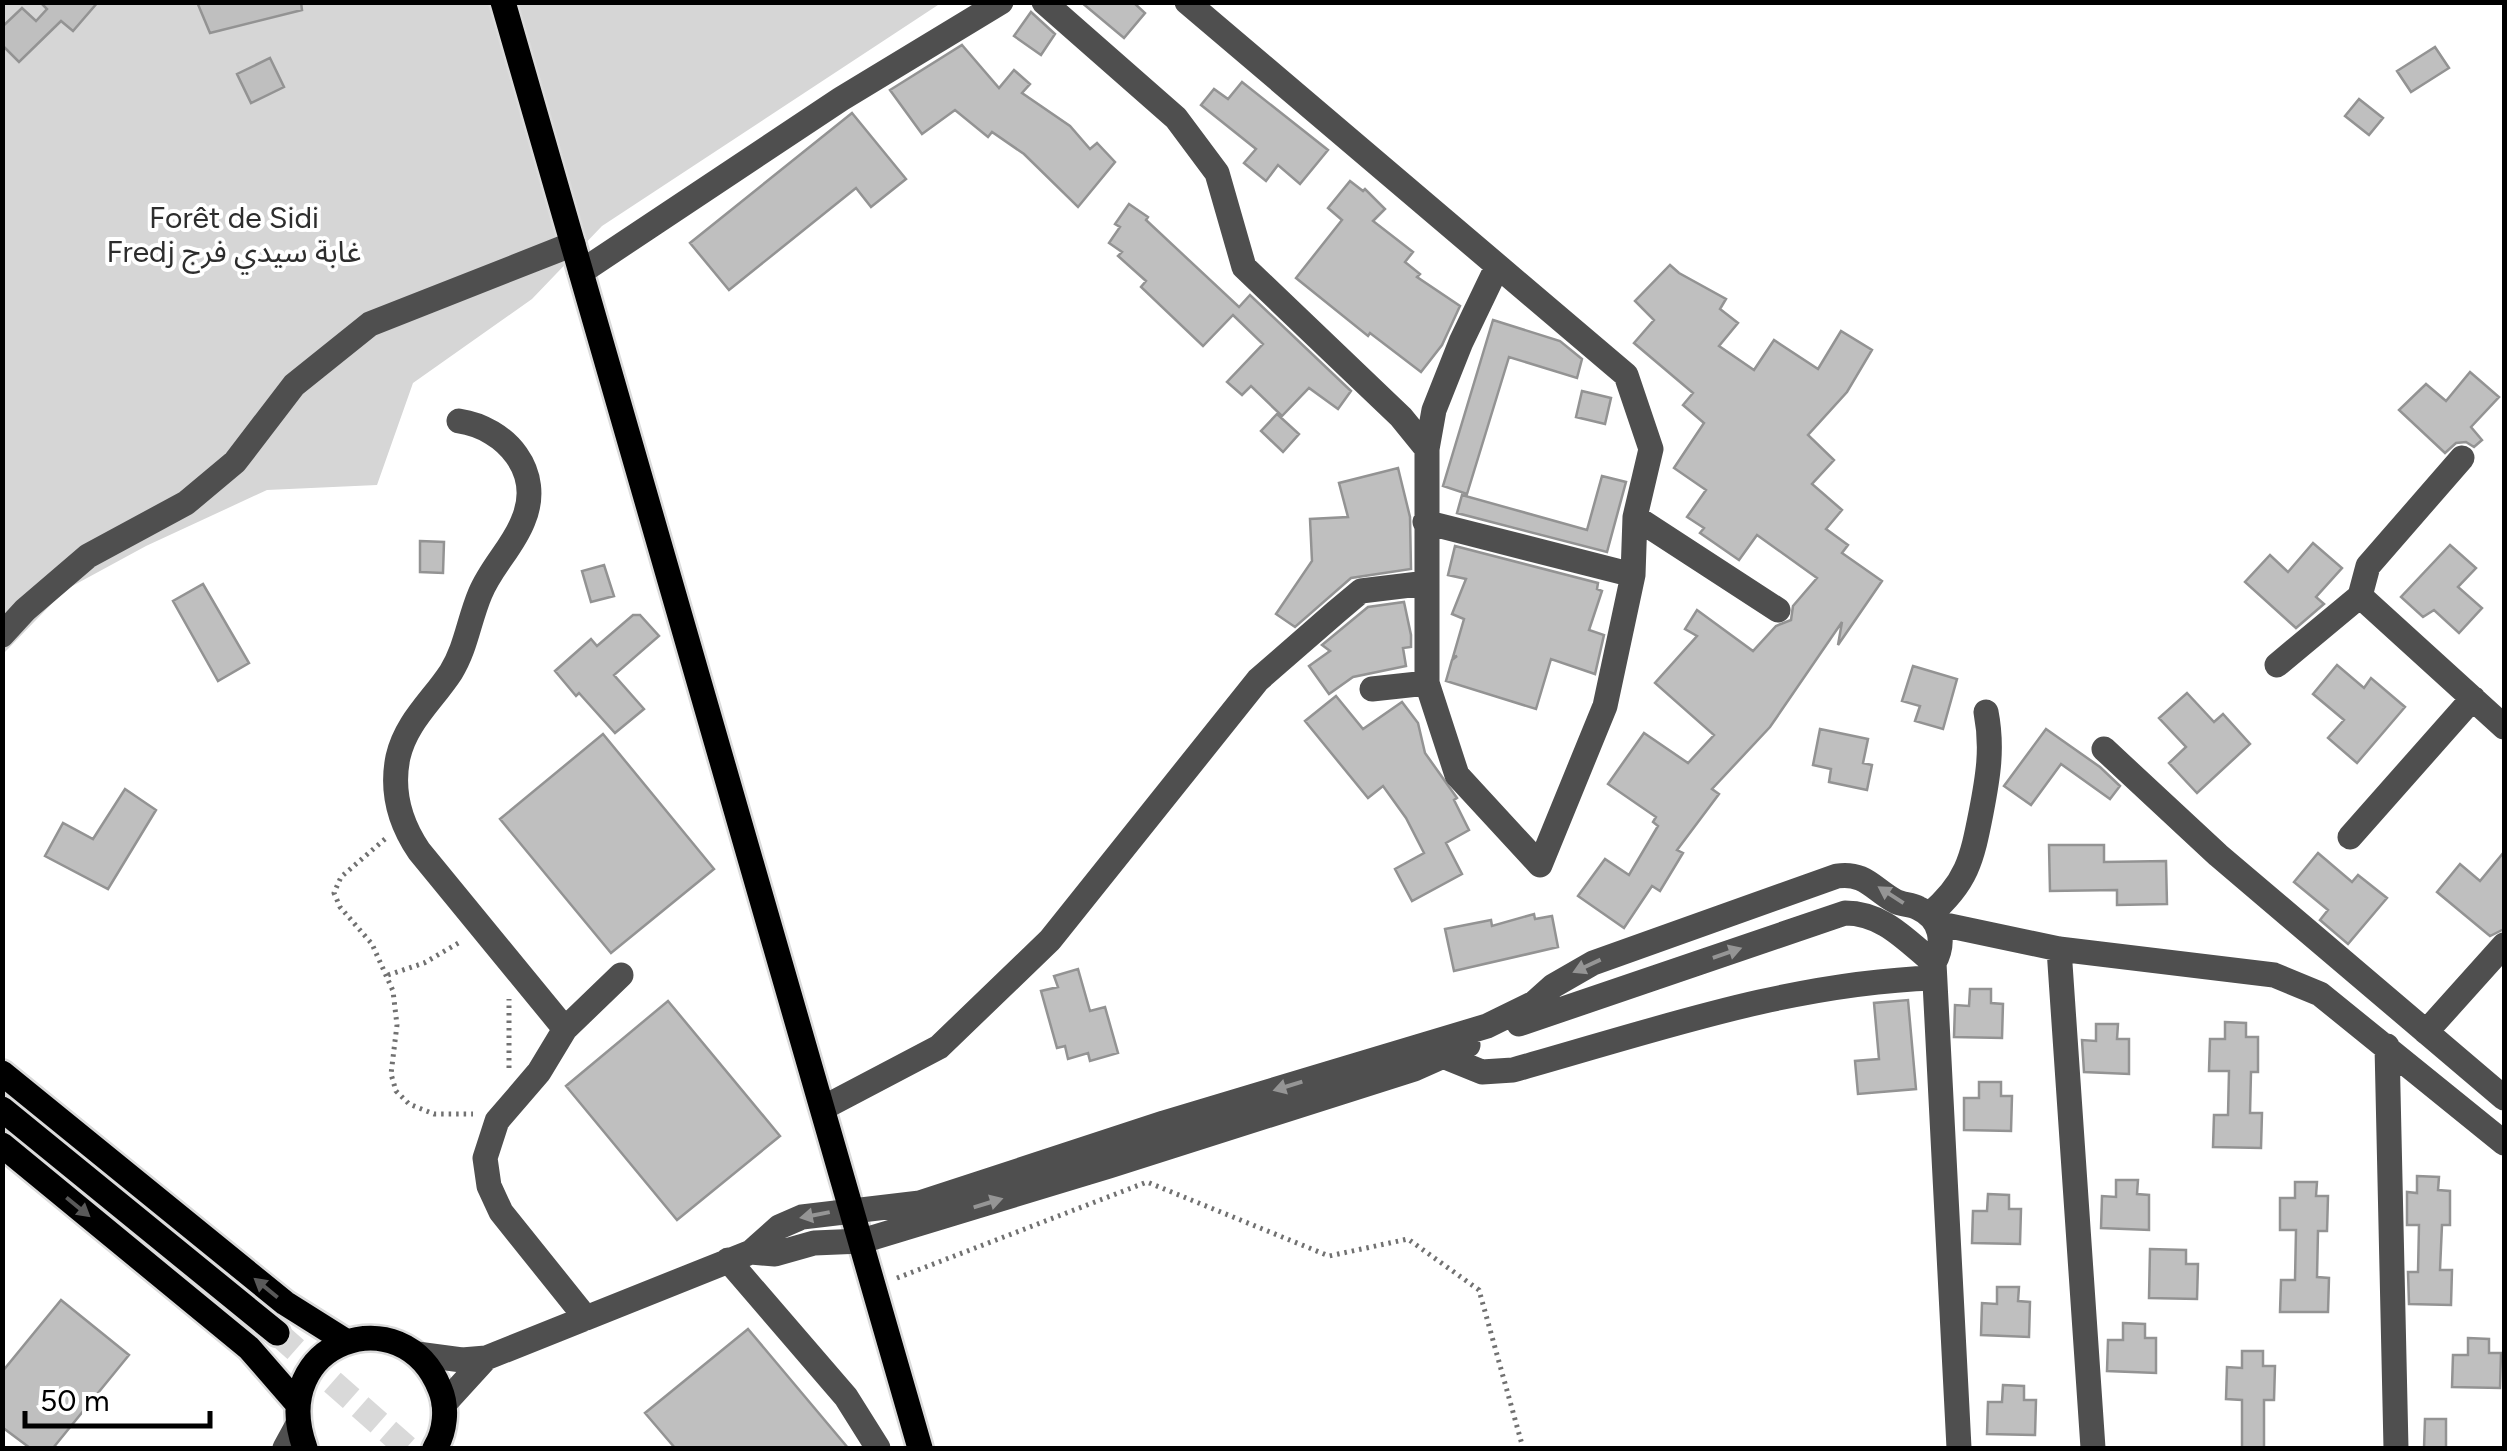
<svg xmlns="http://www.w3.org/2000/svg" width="2507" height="1451" viewBox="0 0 2507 1451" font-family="Figtree,'Noto Sans Arabic',sans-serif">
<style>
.green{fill:#d6d6d6}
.building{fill:#bfbfbf;stroke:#939393;stroke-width:2.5}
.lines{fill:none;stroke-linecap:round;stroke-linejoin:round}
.major-tunnel{stroke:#d9d9d9;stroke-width:25;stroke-dasharray:25 12;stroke-linecap:butt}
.major-casing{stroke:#dbdbdb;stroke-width:30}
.path{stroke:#717171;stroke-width:5;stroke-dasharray:2.5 5;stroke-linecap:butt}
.minor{stroke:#4f4f4f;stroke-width:25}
.major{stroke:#000;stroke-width:25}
.oneway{fill:#959595}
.oneway2{fill:#595959}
.labels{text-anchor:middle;stroke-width:8;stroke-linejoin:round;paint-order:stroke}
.park-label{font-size:30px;fill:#2d2d2d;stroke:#fff}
</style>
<rect width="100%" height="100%" fill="#fff"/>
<!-- green -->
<path class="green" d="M3,3h938l-339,223 -70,73 -119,84 -36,102 -110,5 -121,56 -81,44 -62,64z"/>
<!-- building -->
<path class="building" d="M40,2h58l-25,29 -12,-10 -42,41 -17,-17v-18l20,-19 14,13 11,-12z
M197,2h104l1,8 -92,23z
M1081,2h52l12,11 -21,25z
M1031,12l24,22 -14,21 -27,-19z
M962,45l37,43 15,-18 16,14 -8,9 48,33 20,23 7,-6 18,19 -37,45 -54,-53 -32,-22 -4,5 -33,-27 -33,24 -32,-44z
M2435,47l14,21 -38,24 -14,-21z
M270,58l14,29 -33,16 -14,-29z
M1242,82l86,68 -28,34 -22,-19 -12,16 -22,-18 12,-14 -55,-44 13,-16 14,10z
M2359,99l24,19 -14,17 -24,-19z
M852,113l54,66 -35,28 -15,-19 -127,102 -39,-47z
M1350,181l13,10 2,-2 20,20 -12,12 40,31 -8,10 15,12 -3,3 43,29 -18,39 -21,27 -51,-39 -2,3 -72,-58 46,-58 -14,-12z
M1129,204l19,13 -2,3 93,87 11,-12 101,96 -13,18 -29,-21 -27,28 -31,-30 -9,9 -15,-13 36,-38 -30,-29 -30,31 -62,-59 5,-6 -28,-25 4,-4 -13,-9 11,-16 -5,-3z
M1670,265l9,8 47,26 -6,10 18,14 -19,23 35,24 20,-30 44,29 23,-38 31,19 -25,42 -39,43 26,25 -22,24 30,26 -16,19 22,16 -6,8 40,28 -44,64 4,-23 -72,105 -58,62 7,5 -42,56 6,3 -23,38 -8,-5 -28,42 -46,-32 27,-37 24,16 29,-49 -5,-4 3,-5 -48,-33 36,-51 44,30 26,-28 -59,-52 42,-47 -12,-7 12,-19 56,41 23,-25 15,-6 2,-14 24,-28 -60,-43 -18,25 -39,-27 4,-5 -17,-11 19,-27 -32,-22 30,-45 -21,-18 10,-12 -59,-50 20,-23 -19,-19z
M1493,320l67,21 22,18 -5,19 -68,-21 -42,137 -24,-8z
M2470,372l29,25 -28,30 11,13 -8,7 -8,-5 -10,1 -11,10 -46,-43 27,-26 20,17z
M1582,391l29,7 -6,26 -29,-7z
M1277,414l22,20 -16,18 -22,-21z
M1398,468l12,49 1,52 -60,9 -56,49 -19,-13 36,-53 -2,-42 38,-2 -9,-34z
M1602,476l24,6 -19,70 -150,-39 5,-18 125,35z
M420,541l24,1 -1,31 -23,-1z
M2313,543l29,25 -26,29 8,7 -28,24 -51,-46 25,-27 18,17z
M2450,545l26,23 -18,19 24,21 -23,25 -25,-23 -11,7 -22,-20z
M1455,546l143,37 -1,6 5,2 -13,39 15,5 -9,39 -44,-15 -15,50 -90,-28 6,-21 5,-4 -4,1 11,-38 -12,-5 14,-35 -18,-4z
M604,565l10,31 -23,6 -9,-31z
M203,584l46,79 -31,18 -45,-80z
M1404,602l7,33v12l-8,1 3,18 -53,11 -24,17 -20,-28 21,-15 -8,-6 46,-38z
M633,615h7l19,21 -45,39 30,34 -29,24 -36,-40 -3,3 -21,-25 36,-32 6,7z
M2337,665l27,23 7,-10 34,29 -48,56 -29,-25 16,-18 -31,-26z
M1913,666l44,13 -14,50 -28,-8 5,-15 -18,-5z
M2187,693l27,29 9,-8 27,30 -53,49 -28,-30 17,-16 -27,-29z
M1336,696l27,33 39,-27 16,21 7,30 32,45 -3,2 15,30 -23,13 16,31 -50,27 -17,-32 29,-16 -18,-35 -23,-32 -15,12 -63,-77z
M1820,729l48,10 -5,24 9,2 -5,25 -38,-8 2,-13 -18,-4z
M2046,729l54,38 20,19 -10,13 -49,-35 -30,41 -27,-19z
M603,734l111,135 -103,84 -111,-134z
M125,789l31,21 -48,79 -63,-33 18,-33 30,16z
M2049,845h55v17l62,-1 1,43 -50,1v-15l-67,1z
M2504,852v77l-14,7 -53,-44 23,-28 20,17z
M2318,853l34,29 6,-7 29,23 -39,46 -28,-24 8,-10 -34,-28z
M1534,914l1,5 17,-3 6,31 -104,24 -9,-42 46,-9 1,6z
M1078,969l12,42 15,-4 13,46 -28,8 -2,-8 -20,6 -3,-13 -8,2 -16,-57 17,-4 -4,-11z
M1970,989h21v14l12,1 -1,34 -48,-1 1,-32 14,1z
M1908,1000l8,89 -58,5 -3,-33 24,-2 -5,-56z
M668,1001l112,135 -103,84 -111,-134z
M2225,1022l21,1v14h12v35h-7l-1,41h12l-1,35 -48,-1 1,-32h14l1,-44h-20l1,-32h15z
M2096,1024h22l-1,15h12v35l-45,-2 -2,-32 14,1z
M1979,1082h22v14h11l-1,35 -47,-1v-32h15z
M2417,1176l22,1 -1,13 12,1v34h-8l-2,45h12l-1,35 -42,-1 -1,-32h10l1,-47h-12v-33l10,1z
M2116,1180h22l-1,14 12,1v35l-48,-2 1,-32 14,1z
M2295,1182h22l-1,14h12l-1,35h-9l-1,46 12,1 -1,34h-48l1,-32h14l1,-50h-16v-32h15z
M1988,1194l21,1v14h12l-1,35 -48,-1 1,-32h14z
M2150,1249l36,1v14h12l-1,35 -48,-1z
M1997,1287h22l-1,14 12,1 -1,35 -48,-2 1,-32 15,1z
M61,1300l68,55 -76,93h-23l-28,-21v-55z
M2123,1323l22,1v14h11v35l-49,-2 1,-31h15z
M748,1329l100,119h-173l-30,-35z
M2468,1338l21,1v14h12l-1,35 -48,-1 1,-32h15z
M2242,1351h21v15h12l-1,34h-10v48h-22v-48l-16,-1 1,-32 15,1z
M2003,1385l21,1v14h12l-1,35 -48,-1 1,-32h14z
M2425,1419h21v29h-22z"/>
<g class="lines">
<!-- major-tunnel -->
<path class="major-tunnel" d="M277,1333l130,115"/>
<defs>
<path id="major" d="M503,2l417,1446
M2,1073l283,230 62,39
M2,1109l275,224
M2,1145l247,203 47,54
M305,1448c-39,-107 98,-153 135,-59 8,19 5,43 -5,59"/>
</defs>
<!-- major casing -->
<use href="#major" class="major-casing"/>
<!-- path -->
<path class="path" d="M385,839l-44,38 -7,16 6,14 32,37 21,47 4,34 -6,49 5,17 13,13 25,10h39
M388,975l36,-12 38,-22
M509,1068v-69
M897,1278l250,-96 182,74 79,-17 71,51 44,158"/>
<!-- minor -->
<path class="minor" d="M1044,2l132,116 41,55 27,94 157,150 26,32
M1187,2l439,373 25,74 -16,68 -2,58 -28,131 -65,159 -83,-90 -30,-92v-234l7,-39 27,-68 36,-75
M581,272l260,-173 160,-97
M459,421c47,7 85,51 64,100 -10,26 -32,46 -43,73 -11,26 -14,54 -29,78 -19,29 -45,50 -53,85 -7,34 2,66 21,94l146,178
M1635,517l143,93
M1425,522l208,53
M2360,596l144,131
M2,635l23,-25 63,-54 98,-53 49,-41 59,-77 76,-61 203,-80
M2277,665l83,-69 8,-30 94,-108
M1372,689l55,-6
M2104,749l114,106 286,243
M2350,837l123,-139
M1929,915c38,-32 43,-56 52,-102 7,-36 12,-65 5,-101
M1936,923l123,26 215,26 46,19 184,149
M2059,949l34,499
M1519,1024l326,-111c38,0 61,27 89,50
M2426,1032l78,-87
M2387,1046l9,402
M1445,1057l37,15 31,-2c140,-39 275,-87 421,-92
M823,1108l116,-61 111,-107 208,-260 78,-68 25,-21 66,-8
M751,1252l28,-25 23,-10 118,-14 244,-80 323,-97 47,-23 19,-17 40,-23 244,-87c28,-4 36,13 58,25 7,4 16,3 23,7 24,11 27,35 16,55l25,485
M728,1260l118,137 32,51
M586,1318l-85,-106 -12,-26 -4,-28 12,-37 42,-49 26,-43 56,-54
M417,1354l45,6 24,-2 265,-106 24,2 39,-11 48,-2 247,-75 305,-97 54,-24
M444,1404l42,-46
M285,1448l12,-22"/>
<!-- major -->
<use href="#major" class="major"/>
</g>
<!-- one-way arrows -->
<defs><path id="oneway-solid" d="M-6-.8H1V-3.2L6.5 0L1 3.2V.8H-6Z" transform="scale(2.5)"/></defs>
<g class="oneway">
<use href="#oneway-solid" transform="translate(1891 895) rotate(-147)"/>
<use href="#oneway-solid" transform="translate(1727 953) rotate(-19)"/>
<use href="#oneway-solid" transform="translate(1587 966) rotate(155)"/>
<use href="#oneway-solid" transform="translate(1288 1086) rotate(163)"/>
<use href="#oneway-solid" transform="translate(988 1203) rotate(-17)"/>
<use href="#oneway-solid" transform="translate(815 1215) rotate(169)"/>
</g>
<g class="oneway2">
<use href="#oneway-solid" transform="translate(78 1207) rotate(39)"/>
<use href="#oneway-solid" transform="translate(266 1288) rotate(-141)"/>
</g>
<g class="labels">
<!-- park labels -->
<g class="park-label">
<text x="234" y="228">Forêt de Sidi<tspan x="234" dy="34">Fredj غابة سيدي فرج</tspan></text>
</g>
</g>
<!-- border -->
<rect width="2507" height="1451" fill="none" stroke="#000000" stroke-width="10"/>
<!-- scale -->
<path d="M25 1411v15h185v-15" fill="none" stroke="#000000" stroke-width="5"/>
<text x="40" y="1411" font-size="30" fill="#000000" stroke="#ffffff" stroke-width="8" paint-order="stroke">50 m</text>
</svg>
